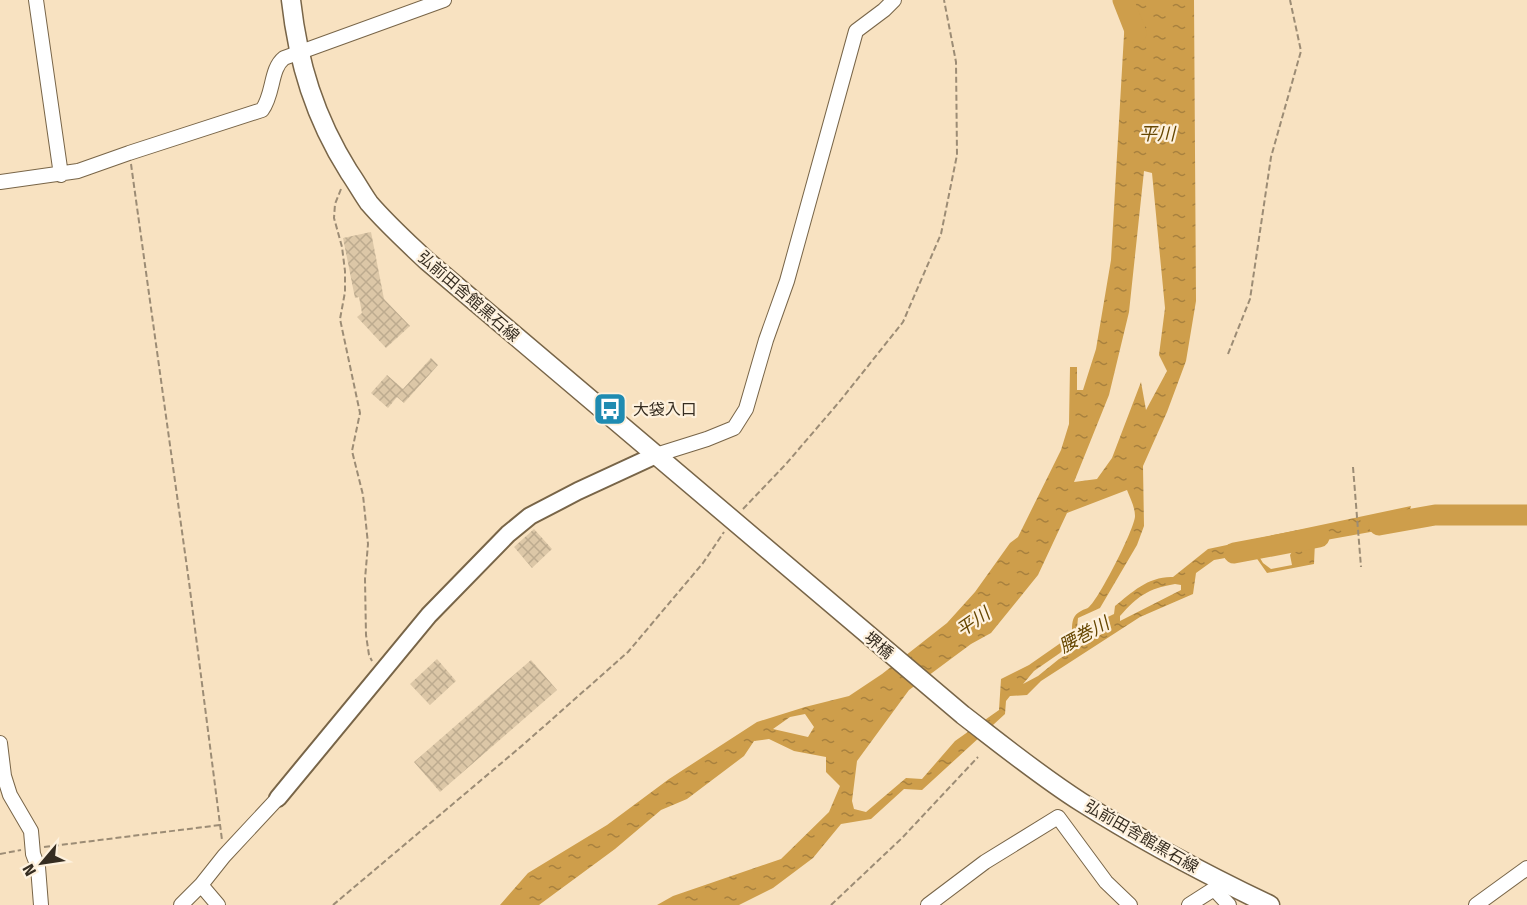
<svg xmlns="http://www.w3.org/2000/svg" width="1527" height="905" viewBox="0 0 1527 905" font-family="'Fira Sans','Noto Sans JP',sans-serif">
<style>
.water{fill:url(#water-ripples);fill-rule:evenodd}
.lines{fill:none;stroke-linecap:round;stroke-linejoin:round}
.river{stroke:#ce9e4b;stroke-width:21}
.building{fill:url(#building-cross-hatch)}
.minor-casing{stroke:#786548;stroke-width:16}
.tertiary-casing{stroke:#786548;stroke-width:20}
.secondary-casing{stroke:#786548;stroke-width:21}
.path{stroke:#9c8c75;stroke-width:2;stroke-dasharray:6 3;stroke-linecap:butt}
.minor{stroke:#fff;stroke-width:14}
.tertiary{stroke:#fff;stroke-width:16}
.secondary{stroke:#fff;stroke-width:18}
.labels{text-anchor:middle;stroke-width:4.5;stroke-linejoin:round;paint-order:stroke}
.street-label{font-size:16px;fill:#362d21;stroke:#fef1dd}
.poi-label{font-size:16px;fill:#362d21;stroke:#fef1dd;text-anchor:start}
.water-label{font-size:18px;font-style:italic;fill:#674702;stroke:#fef1dd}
</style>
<defs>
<pattern id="water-ripples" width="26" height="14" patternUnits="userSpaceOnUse" patternTransform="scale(1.5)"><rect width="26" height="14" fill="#ce9e4b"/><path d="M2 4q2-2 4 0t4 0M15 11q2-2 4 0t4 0" fill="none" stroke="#a8813e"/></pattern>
<pattern id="building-cross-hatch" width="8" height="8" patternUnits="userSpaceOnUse" patternTransform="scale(1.5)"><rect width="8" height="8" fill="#dcc7a7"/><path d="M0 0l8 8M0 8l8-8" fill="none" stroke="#bdab8f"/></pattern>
</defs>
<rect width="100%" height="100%" fill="#f8e2c1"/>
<!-- water -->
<path class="water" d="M1126,0h68l2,301 -10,60 -19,51 -24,54 1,60 -7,19 -37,63 -22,10 -1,10 10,-1 27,-13 1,-8c17,-14 34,-30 58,-29l35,-28 203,-43 -7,25 -17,-2 -72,13 -1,22 -47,9 -14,-20 -39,7 -18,13 -3,21 -53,23 -99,64 -14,14 -17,1 -4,5 -1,13 -83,76 -18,-1 -33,30 -30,5 -28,34 -40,30 -34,17h-82l16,-9 108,-37 48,-47 11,-26 -14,-14v-15l-32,-6 -25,-12 -15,2 -10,15 -57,43 -26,11 -46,39 -76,56h-39l28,-32 79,-48 62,-46 88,-57 48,-15 44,-11 33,-22 65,-51 28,-31 35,-49 8,-6 43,-87 8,-26 1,-57h7v23h6l13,-41 15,-89zM1144,171l8,2 13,135 -6,47 8,16 -21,39 -5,-28 -29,76 -15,21 -23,3 35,-87 20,-83zM1127,490c3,8 8,17 8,26 0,12 -36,83 -46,91 -2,2 -5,2 -8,4 -10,5 -9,14 -9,24l-43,30 -28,14 -2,31 -44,31 -33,38 -16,-1 -40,34 -12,-3 -2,-8 5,-40 52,-71 62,-46 20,-11 47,-58 29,-62zM1288,538l8,7 -6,10 2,10 -21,4 -8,-6 -6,-10 6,-9zM1175,584l6,1v5l-61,31v-5c18,-20 27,-27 55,-32zM1101,631l1,3 -43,25 -21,17 -15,8 11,-13 26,-18 15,-15zM805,714l9,13 -6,10 -35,-8 17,-12z"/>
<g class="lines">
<!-- river -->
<path class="river" d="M1123,0l13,33
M1379,525l56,-10h92
M1234,553l85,-16"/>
</g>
<!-- building -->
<path class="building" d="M371,232l13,67 26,27 -24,22 -29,-31 5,-4 -3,-16 -4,1 -12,-60z
M431,358l7,7 -34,38 -7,-6 -9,11 -17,-15 16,-18 16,14z
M534,529l18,20 -20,19 -18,-21z
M437,659l19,22 -26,24 -20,-21z
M531,660l26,30 -117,102 -26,-30z"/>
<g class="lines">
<defs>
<path id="minor" d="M36,0l25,175
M0,182l78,-11 51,-18 133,-43c12,-16 8,-41 22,-52l160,-58
M656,455l51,-16 27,-11 12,-19 20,-69 21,-59 69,-250 28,-21 10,-10
M0,743l4,33 6,19 21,36 2,23 5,13 3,38
M201,885l17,20
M1214,889l15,16
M181,905l20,-20 23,-29 54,-58
M928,905l57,-43 73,-45 48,65 24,23
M1189,905l25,-16 8,-8
M1476,905l51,-37"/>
<path id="tertiary" d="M278,798l151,-183 79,-81 22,-18 48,-25 78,-36"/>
<path id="secondary" d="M291,0c7,63 24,118 58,172 7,10 13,21 20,31 18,21 38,39 58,58l536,454c39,30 77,61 118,87 60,38 124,72 189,103"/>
</defs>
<!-- minor casing -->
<use href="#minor" class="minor-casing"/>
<!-- tertiary casing -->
<use href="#tertiary" class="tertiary-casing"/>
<!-- secondary casing -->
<use href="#secondary" class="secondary-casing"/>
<!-- path -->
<path class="path" d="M131,164l58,418 33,258
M341,189l-6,15 -1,14 8,29 3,24v21l-5,27 20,94 -8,38 11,44 5,49 -3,35 1,56 3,20 3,6
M1228,354l22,-55 21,-142 30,-106 -11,-51
M1353,467l8,100
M743,509l43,-45 54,-63 63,-79 38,-88 16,-79 -1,-93 -12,-62
M44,847l176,-22
M0,854l21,-4
M333,905l191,-161 104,-92 75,-89 21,-31
M831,905l71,-67 76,-81"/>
<!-- minor -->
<use href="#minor" class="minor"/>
<!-- tertiary -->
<use href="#tertiary" class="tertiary"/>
<!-- secondary -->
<use href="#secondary" class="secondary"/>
</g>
<!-- icons -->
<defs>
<symbol id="bus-square" viewBox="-11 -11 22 22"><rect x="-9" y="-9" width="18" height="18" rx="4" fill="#1f8bb1" stroke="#fef1dd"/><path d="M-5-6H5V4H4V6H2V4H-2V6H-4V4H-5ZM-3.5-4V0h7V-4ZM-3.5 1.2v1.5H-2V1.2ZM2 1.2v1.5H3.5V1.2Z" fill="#fff"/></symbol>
</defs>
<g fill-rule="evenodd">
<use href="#bus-square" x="591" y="390" width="38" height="38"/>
</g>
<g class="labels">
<!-- street labels -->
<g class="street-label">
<text transform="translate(469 296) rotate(41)" y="6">弘前田舎館黒石線</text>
<text transform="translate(879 645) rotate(40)" y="6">堺橋</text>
<text transform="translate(1142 836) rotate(30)" y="6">弘前田舎館黒石線</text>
</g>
<!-- poi labels -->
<g class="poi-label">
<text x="633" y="415">大袋入口</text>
</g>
<!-- water labels -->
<g class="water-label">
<text x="1157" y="140">平川</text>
<text transform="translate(973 622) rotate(-35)" y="6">平川</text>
<text transform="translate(1084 635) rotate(-29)" y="6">腰巻川</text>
</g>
</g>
<!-- north arrow -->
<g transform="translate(42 863) rotate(241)" stroke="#fef1dd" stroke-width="4.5" paint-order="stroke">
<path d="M0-4.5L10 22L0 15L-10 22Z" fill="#362d21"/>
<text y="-9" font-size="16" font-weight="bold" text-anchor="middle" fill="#362d21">N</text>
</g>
</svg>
